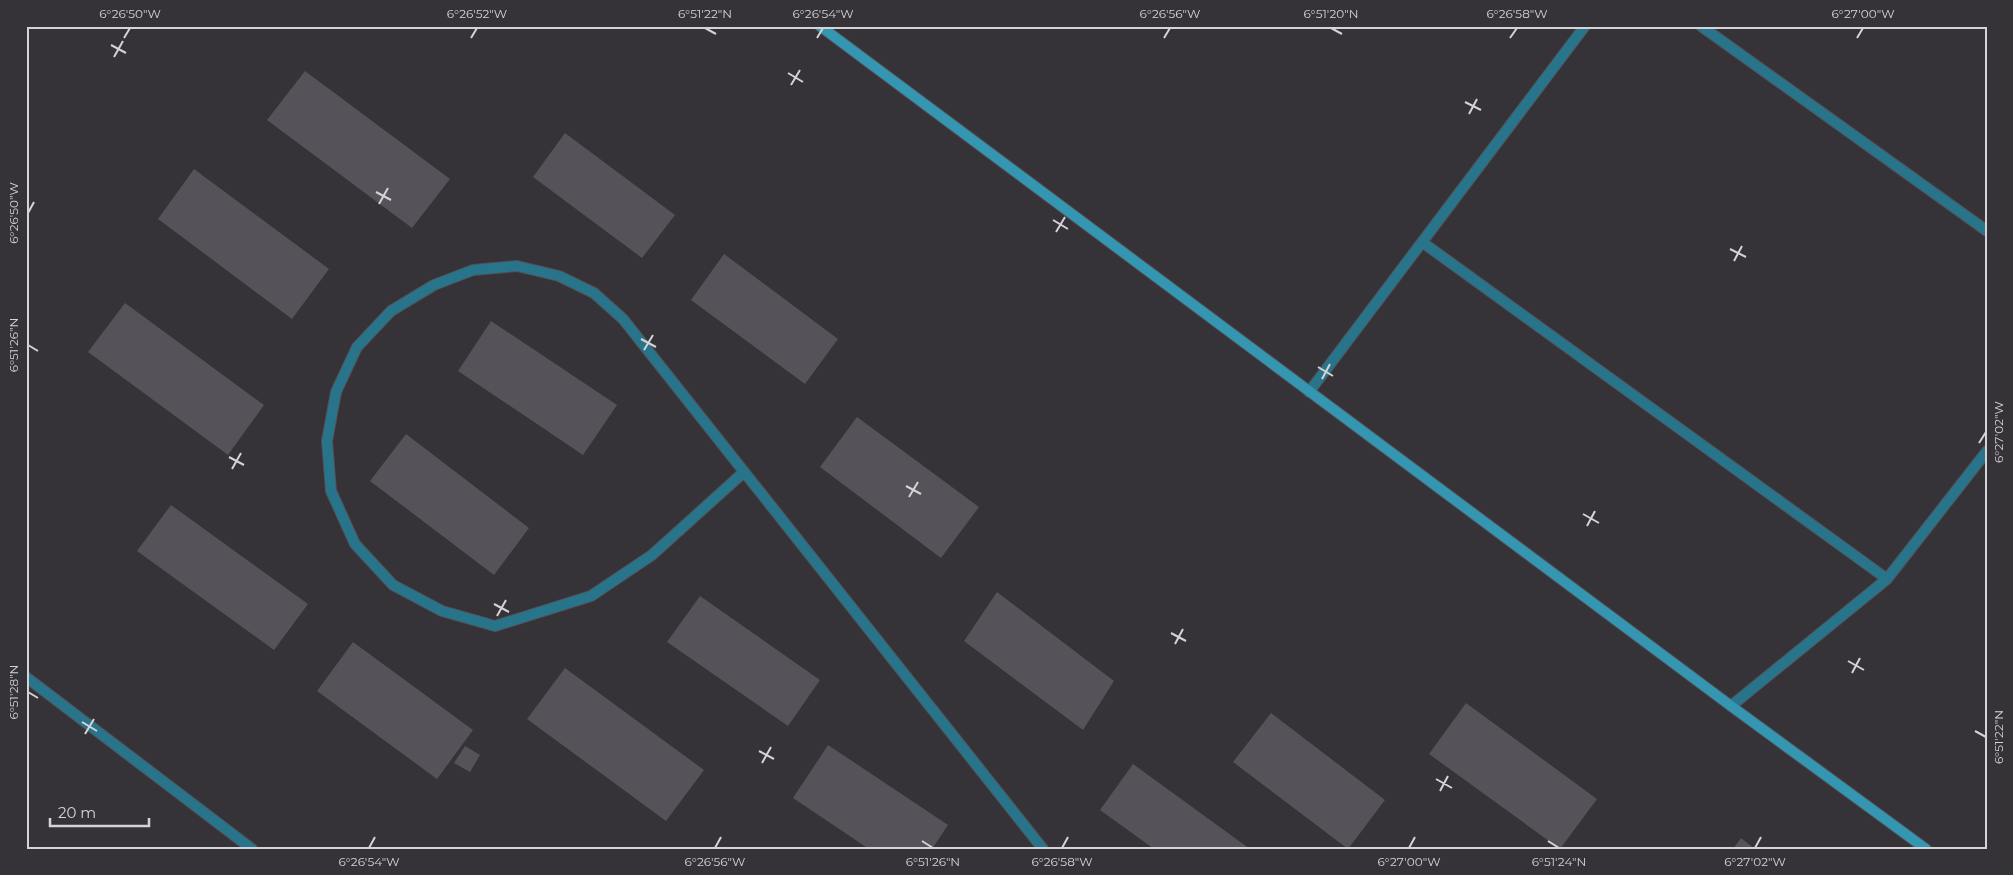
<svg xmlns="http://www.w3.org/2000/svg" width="2013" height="875" viewBox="0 0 2013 875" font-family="Montserrat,sans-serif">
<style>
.building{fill:#565259}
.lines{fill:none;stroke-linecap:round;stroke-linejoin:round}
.lane-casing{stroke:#524f55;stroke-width:12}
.street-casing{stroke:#524f55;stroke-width:12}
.secondary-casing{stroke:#524f55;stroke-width:12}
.lane{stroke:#28758b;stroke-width:10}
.street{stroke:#28758b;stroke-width:10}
.secondary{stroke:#3596b2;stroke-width:10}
.ticks{fill:none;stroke:#d5d3d7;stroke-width:2}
.neatline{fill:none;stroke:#d5d3d7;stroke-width:2}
.ticks-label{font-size:12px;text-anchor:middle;fill:#d5d3d7}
</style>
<rect width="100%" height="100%" fill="#353238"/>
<!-- building -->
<path class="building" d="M305,71l145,108 -38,49 -145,-108z
M565,133l110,82 -33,43 -109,-81z
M194,169l135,100 -37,50 -134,-100z
M724,254l114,85 -33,45 -114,-84z
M125,303l139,102 -36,50 -140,-103z
M491,321l126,84 -34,50 -125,-84z
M857,417l122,90 -38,51 -121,-91z
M406,434l123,94 -35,47 -124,-94z
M171,505l137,99 -34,46 -137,-99z
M997,592l117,89 -31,49 -119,-89z
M700,596l120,84 -32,46 -121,-84z
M353,642l120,88 -36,49 -120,-88z
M565,668l139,102 -38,51 -139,-102z
M1466,703l131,96 -37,50 -131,-95z
M1271,713l114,87 -37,49 -115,-87z
M828,745l120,80 -16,24h-63l-76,-51z
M465,746l15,9 -10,17 -16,-9z
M1133,764l117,85h-96l-54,-39z
M1741,838l14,11h-22z"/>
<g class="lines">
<defs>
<path id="lane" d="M744,472l-92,83 -61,41 -96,30 -53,-15 -49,-26 -38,-41 -24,-53 -4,-50 9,-49 21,-45 34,-36 43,-26 39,-15 44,-4 42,10 35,17 29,26 420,530
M26,677l226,172"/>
<path id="street" d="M1701,26l286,205
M1422,242l465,337
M1309,392l276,-366
M1731,706l156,-127 100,-128"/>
<path id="secondary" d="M820,26l911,680 195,143"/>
</defs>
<!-- lane casing -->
<use href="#lane" class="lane-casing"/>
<!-- street casing -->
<use href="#street" class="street-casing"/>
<!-- secondary casing -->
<use href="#secondary" class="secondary-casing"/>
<!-- lane -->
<use href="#lane" class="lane"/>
<!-- street -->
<use href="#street" class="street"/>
<!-- secondary -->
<use href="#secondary" class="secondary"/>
</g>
<!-- ticks -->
<path class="ticks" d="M705,28l11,6M1331,28l11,6M124,38l6,-10M471,38l6,-10M817,38l6,-10M1164,38l6,-10M1510,38l7,-10M1857,38l6,-10M111,45l15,8M114,57l9,-16M788,73l15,9M791,85l9,-15M1465,102l16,8M1469,114l8,-15M376,192l15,8M379,204l9,-16M28,213l6,-11M1053,220l15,9M1056,232l9,-15M1730,249l16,8M1734,261l8,-15M641,339l15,8M28,345l10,6M644,350l9,-15M1318,367l15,9M1322,379l8,-15M1979,443l7,-11M229,457l15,8M232,469l9,-16M906,486l15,8M909,497l9,-15M1583,514l16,9M1587,526l8,-15M494,604l15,8M497,616l9,-16M1171,633l15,8M1175,644l8,-15M1848,661l16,9M1852,673l8,-15M28,692l10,6M82,722l15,9M1975,731l11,6M85,734l9,-15M759,751l15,8M762,763l9,-16M1436,779l16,9M1440,791l8,-15M922,841l11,7M1548,841l11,7M369,848l6,-11M715,848l6,-11M1062,848l6,-11M1409,848l6,-11M1755,848l6,-11"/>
<!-- border -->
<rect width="2013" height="875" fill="none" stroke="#353238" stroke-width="55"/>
<!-- scale -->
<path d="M50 818v8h99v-8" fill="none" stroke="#d5d3d7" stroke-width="2.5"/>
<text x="58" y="818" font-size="15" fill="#d5d3d7" stroke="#353238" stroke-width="4" paint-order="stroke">20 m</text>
<rect x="28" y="28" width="1958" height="820" class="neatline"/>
<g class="ticks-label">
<text x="130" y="18">6°26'50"W</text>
<text x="477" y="18">6°26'52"W</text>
<text x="705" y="18">6°51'22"N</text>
<text x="823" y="18">6°26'54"W</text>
<text x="1170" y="18">6°26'56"W</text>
<text x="1331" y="18">6°51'20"N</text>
<text x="1517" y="18">6°26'58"W</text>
<text x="1863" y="18">6°27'00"W</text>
<text transform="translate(14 213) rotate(-90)" y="4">6°26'50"W</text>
<text transform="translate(14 345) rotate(-90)" y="4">6°51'26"N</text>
<text transform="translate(1999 432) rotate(-90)" y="4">6°27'02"W</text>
<text transform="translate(14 692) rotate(-90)" y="4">6°51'28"N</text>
<text transform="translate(1999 737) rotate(-90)" y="4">6°51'22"N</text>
<text x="369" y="866">6°26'54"W</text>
<text x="715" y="866">6°26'56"W</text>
<text x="933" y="866">6°51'26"N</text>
<text x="1062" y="866">6°26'58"W</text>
<text x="1409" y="866">6°27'00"W</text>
<text x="1559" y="866">6°51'24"N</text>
<text x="1755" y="866">6°27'02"W</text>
</g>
</svg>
